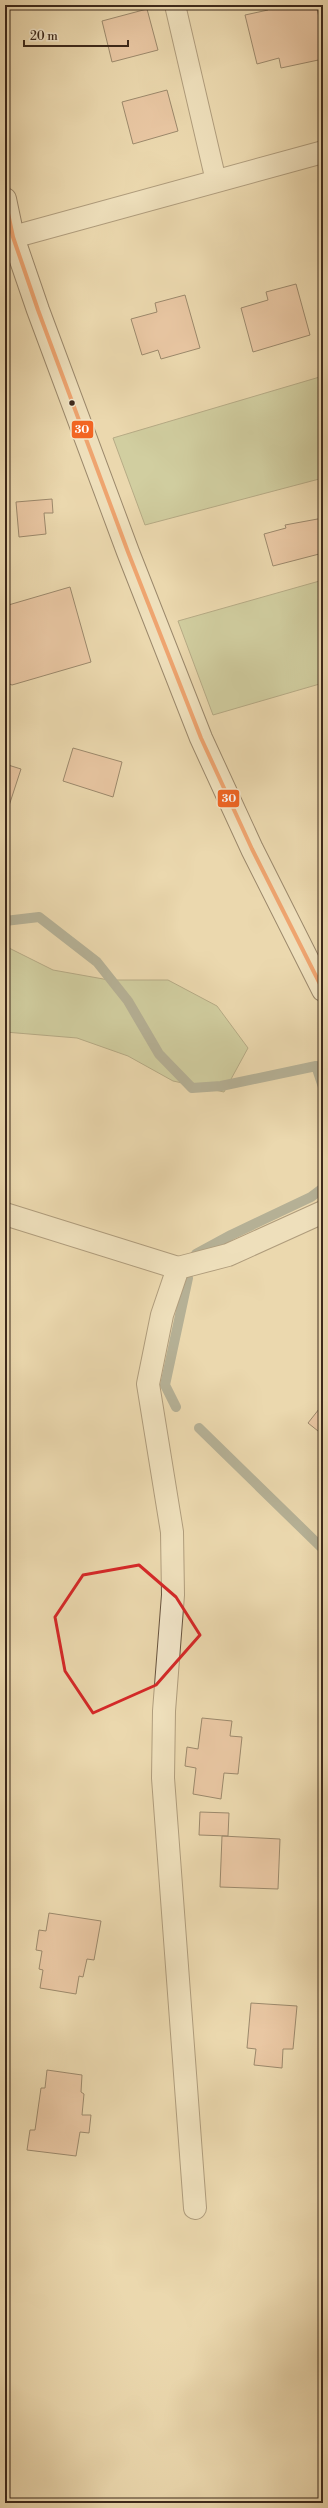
<svg xmlns="http://www.w3.org/2000/svg" width="328" height="2508" viewBox="0 0 328 2508" font-family="'Libre Bodoni',serif">
<style>
.green{fill:#b2c08e;stroke:#777454}
.lines{fill:none;stroke-linecap:round;stroke-linejoin:round}
.stream{stroke:#747e75;stroke-width:10}
.building{fill:#e7b194;stroke:#3c281a}
.lane-casing{stroke:#68543f;stroke-width:22}
.street-casing{stroke:#68543f;stroke-width:24}
.secondary-casing{stroke:#3c281a;stroke-width:24}
.lane{stroke:#f2e6ca;stroke-width:20}
.street{stroke:#f2e6ca;stroke-width:22}
.secondary{stroke:#f2e6ca;stroke-width:22}
.bus-1-casing{stroke:#f2e6ca;stroke-width:7}
.bus-1{stroke:#f26522;stroke-width:4}
.marked{fill:none;stroke:#d62828;stroke-width:3;stroke-linejoin:round}
.bus-dot{fill:#3c281a;stroke:#f2e6ca;stroke-width:1.5}
.line-badge{stroke:#f2e6ca;stroke-width:1.5}
.badge-label{font-size:11px;text-anchor:middle;font-weight:bold;fill:#fff}
</style>
<rect width="100%" height="100%" fill="#ebd8ae"/>
<filter id="stains"><feTurbulence type="fractalNoise" baseFrequency=".005" numOctaves="4"/><feColorMatrix values="0 0 0 0 .2 0 0 0 0 .09 0 0 0 0 .02 0 0 0 .5 -.17"/></filter>
<radialGradient id="worn" r=".72"><stop offset=".6" stop-color="#630" stop-opacity="0"/><stop offset="1" stop-color="#630" stop-opacity=".3"/></radialGradient>
<!-- green -->
<path class="green" d="M323,376v102l-178,47 -32,-87z
M323,580v103l-110,32 -35,-94z
M5,946l48,24 56,10h59l49,26 31,42 -24,44 -51,-11 -45,-25 -51,-18 -72,-6z"/>
<g class="lines">
<!-- stream -->
<path class="stream" d="M5,921l34,-4 58,45 31,39 31,53 33,34 29,-2 95,-20 7,21
M196,1254l35,-19 80,-38 12,-9
M176,1407l-11,-22 23,-107
M199,1428l124,121"/>
</g>
<!-- building -->
<path class="building" d="M267,5h49l7,28v26l-42,9 -2,-10 -22,6 -12,-49 23,-5z
M147,9l11,41 -46,12 -10,-41z
M167,90l11,41 -45,13 -11,-42z
M296,284l14,51 -57,17 -12,-44 27,-8 -2,-8z
M185,295l15,53 -39,11 -3,-9 -16,5 -11,-36 26,-7 -2,-9z
M52,499l1,14h-9l2,21 -27,3 -3,-35z
M323,518v35l-50,13 -9,-32 22,-6 -1,-3z
M70,587l21,75 -79,23 -7,-3v-76z
M73,748l49,14 -9,35 -50,-16z
M5,764l16,5 -16,49z
M323,1404v31l-15,-12z
M202,1718l30,3 -2,15 12,1 -4,37 -14,-1 -3,26 -28,-5 3,-26 -11,-2 2,-19 11,2z
M200,1812l29,1 -1,23 -29,-1z
M222,1836l58,3 -2,50 -58,-2z
M49,1913l52,8 -7,39 -7,-1 -4,18 -4,-1 -3,18 -36,-6 3,-18 -4,-1 3,-18 -6,-1 3,-20 7,1z
M251,2003l46,3 -4,43h-10l-1,19 -28,-3 2,-16 -9,-1z
M47,2070l35,5 -1,17 3,2 -2,21h9l-2,18 -9,-1 -4,24 -49,-6 3,-20h5l6,-42h4z"/>
<g class="lines">
<defs>
<path id="lane" d="M175,5l41,176"/>
<path id="street" d="M13,237l310,-85
M5,1214l173,54 50,-13 95,-43
M178,1268l-16,47 -14,69 24,148 1,63 -9,116 -1,67 32,430"/>
<path id="secondary" d="M5,199l8,38 25,73 90,242 73,186 51,111 71,141"/>
</defs>
<!-- lane casing -->
<use href="#lane" class="lane-casing"/>
<!-- street casing -->
<use href="#street" class="street-casing"/>
<!-- secondary casing -->
<use href="#secondary" class="secondary-casing"/>
<!-- lane -->
<use href="#lane" class="lane"/>
<!-- street -->
<use href="#street" class="street"/>
<!-- secondary -->
<use href="#secondary" class="secondary"/>
<defs>
<path id="bus-1" d="M5,199l8,38 25,73 90,242 73,186 51,111 71,141"/>
</defs>
<!-- bus-1 casing -->
<use href="#bus-1" class="bus-1-casing"/>
<!-- bus-1 -->
<use href="#bus-1" class="bus-1"/>
</g>
<!-- marked area -->
<path d="M0 0H328V2508H0ZM139,1565l37,32 24,38 -44,50 -63,28 -28,-42 -10,-54 28,-42z" fill="#ebd8ae" fill-opacity=".55" fill-rule="evenodd"/>
<path class="marked" d="M139,1565l37,32 24,38 -44,50 -63,28 -28,-42 -10,-54 28,-42z"/>
<!-- markers -->
<circle class="bus-dot" cx="72" cy="403" r="3.5"/>
<g class="line-badge">
<rect x="71" y="420" width="23" height="19" rx="4" fill="#f26522"/>
<rect x="217" y="789" width="23" height="19" rx="4" fill="#f26522"/>
</g>
<g class="badge-label">
<text x="82" y="433">30</text>
<text x="229" y="802">30</text>
</g>
<!-- margin -->
<rect width="328" height="2508" fill="none" stroke="#ebd8ae" stroke-width="20"/>
<rect x="6" y="6" width="316" height="2496" fill="none" stroke="#3c281a" stroke-width="2"/>
<rect x="10" y="10" width="308" height="2488" fill="none" stroke="#3c281a"/>
<!-- scale -->
<path d="M24 40v6h104v-6" fill="none" stroke="#3c281a" stroke-width="2"/>
<text x="30" y="40" font-size="12" fill="#3c281a" stroke="#f2e6ca" stroke-width="3" paint-order="stroke">20 m</text>
<rect width="100%" height="100%" filter="url(#stains)"/>
<rect width="100%" height="100%" fill="url(#worn)"/>
</svg>
